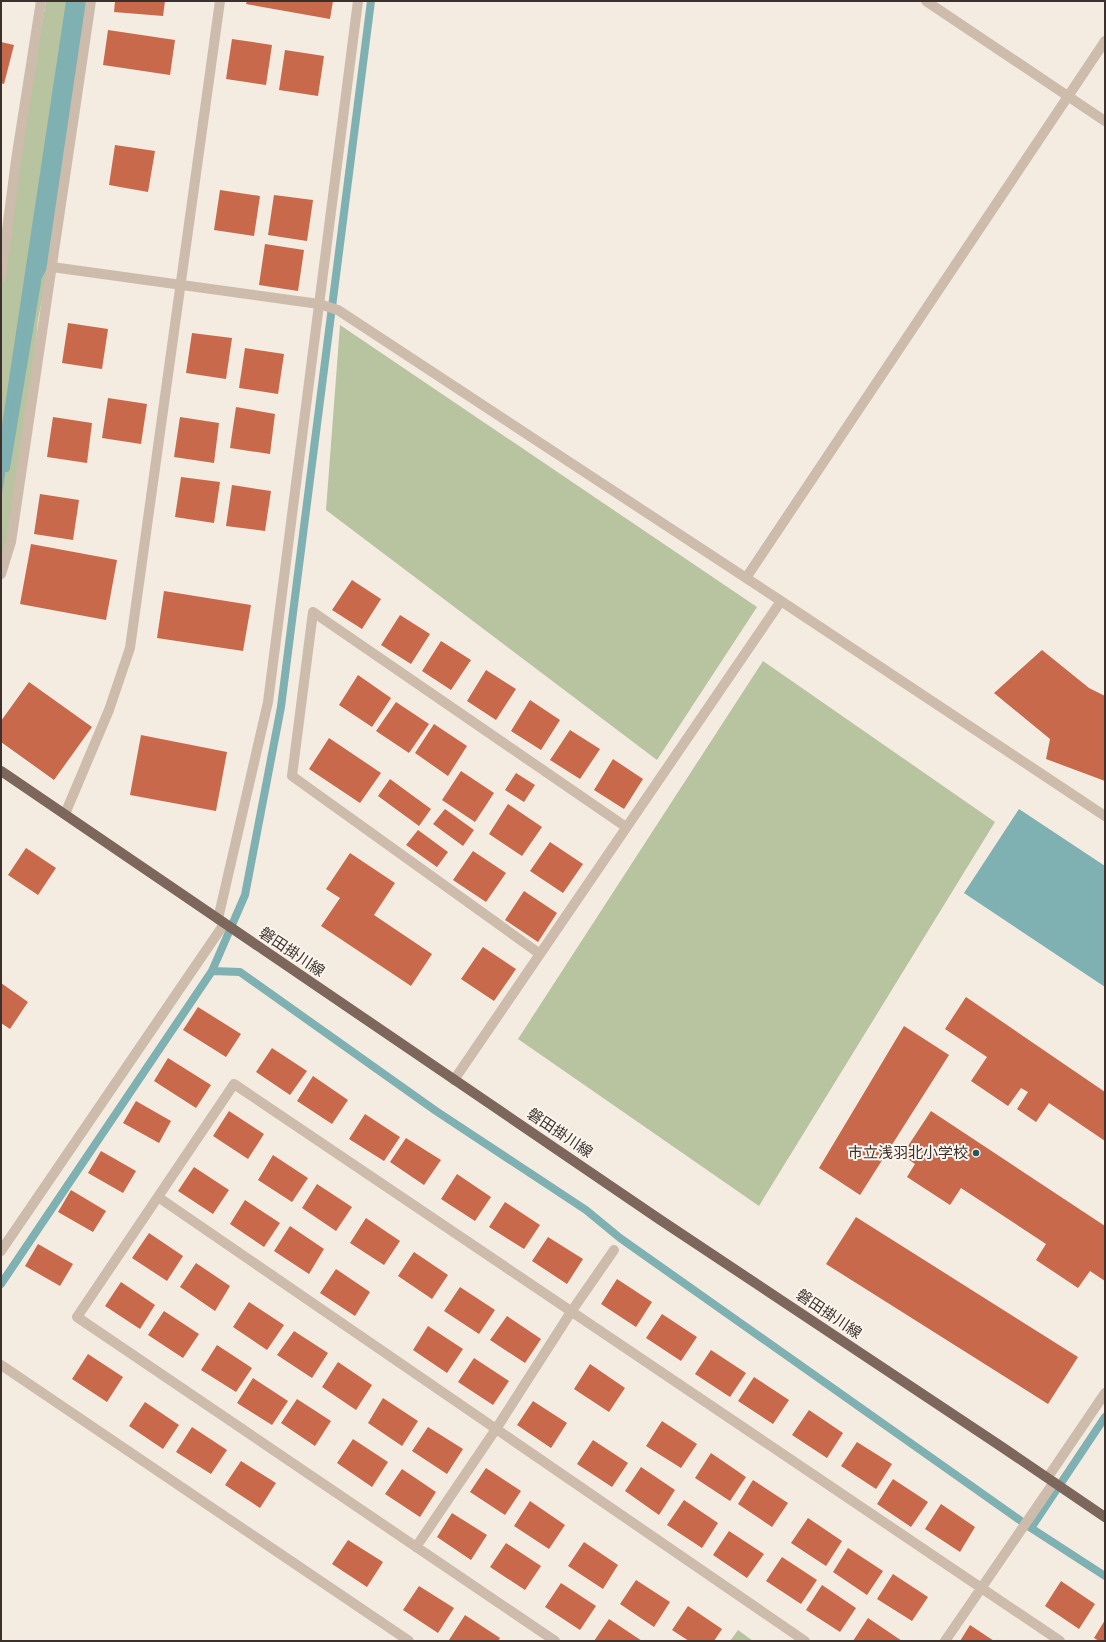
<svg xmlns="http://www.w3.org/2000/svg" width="1106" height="1642" viewBox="0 0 1106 1642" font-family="'Sofia Sans Condensed','Noto Sans JP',sans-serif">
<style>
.green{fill:#b8c4a0}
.water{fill:#7fb0b2}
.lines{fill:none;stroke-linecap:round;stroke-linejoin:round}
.stream{stroke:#7fb0b2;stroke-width:8}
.building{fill:#c8694b}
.minor{stroke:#cdbbac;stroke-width:10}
.major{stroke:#7d675c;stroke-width:10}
.poi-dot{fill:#1f5a5e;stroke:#fbf5ee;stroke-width:1.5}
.labels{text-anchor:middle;stroke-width:4;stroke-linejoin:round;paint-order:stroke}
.street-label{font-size:15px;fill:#3b302b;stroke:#fbf5ee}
.poi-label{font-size:15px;fill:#3b302b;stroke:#fbf5ee;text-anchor:end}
</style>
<rect width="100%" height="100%" fill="#f4ebe1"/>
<!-- green -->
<path class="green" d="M46,1h41l-24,194 -25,125 -11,116 -26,136v-310z
M340,325l417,282 -100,153 -331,-250z
M763,661l232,161 -236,384 -241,-167z
M738,1630l15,11h-23z"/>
<!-- water -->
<path class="water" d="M66,1h25l-38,256 -18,34 -34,208v-67z
M1019,809l86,57v121l-141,-94z"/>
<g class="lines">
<!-- stream -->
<path class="stream" d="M6,468l31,-186
M212,971l28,1 196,139 150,99 34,28 411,290 74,48
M1,1284l211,-313 33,-76 36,-188 90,-706
M1031,1528l74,-111"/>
</g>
<!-- building -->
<path class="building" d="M115,1h50l-2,15 -49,-4z
M247,1h86l-3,18 -84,-15z
M108,30l67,10 -5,35 -67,-10z
M232,39l40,6 -6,40 -40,-6z
M1,42l13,3 -10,39 -3,-1z
M285,50l39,6 -6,40 -39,-6z
M115,145l40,6 -7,41 -39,-7z
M220,190l40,6 -6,40 -40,-6z
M274,195l39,5 -6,41 -39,-6z
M265,244l39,6 -6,41 -39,-6z
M68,323l40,6 -6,40 -40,-6z
M192,333l40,5 -6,41 -40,-6z
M245,348l39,6 -6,40 -39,-6z
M108,398l39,6 -6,40 -39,-6z
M236,407l39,7 -5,40 -40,-6z
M53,417l39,6 -5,40 -40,-6z
M180,417l39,6 -5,40 -40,-6z
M181,477l39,5 -6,41 -39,-6z
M232,485l39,6 -6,40 -39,-5z
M40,494l39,6 -6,40 -39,-6z
M31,544l86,16 -11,60 -86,-16z
M352,580l29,19 -19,30 -30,-19z
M164,591l87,14 -8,46 -86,-13z
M400,615l30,19 -19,30 -30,-19z
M441,641l30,19 -20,30 -29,-19z
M1042,650l47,38 16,8v85l-59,-22 4,-20 -56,-46z
M486,670l30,19 -20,31 -29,-19z
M358,675l33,23 -19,29 -33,-22z
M29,682l63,45 -38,53 -53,-38v-21z
M530,700l30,20 -19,30 -30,-19z
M396,702l33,22 -20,29 -33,-22z
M434,724l33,22 -19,30 -33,-23z
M570,730l30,19 -20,30 -30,-19z
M141,735l86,17 -11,59 -86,-16z
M329,738l52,35 -21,30 -51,-34z
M613,759l30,20 -19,30 -30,-19z
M461,771l33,22 -19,29 -33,-22z
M516,773l19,12 -11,17 -19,-12z
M390,779l41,30 -12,17 -41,-30z
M508,804l34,23 -20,29 -33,-22z
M445,809l29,21 -11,16 -30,-22z
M418,830l30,22 -11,15 -31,-22z
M550,842l33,22 -20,29 -33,-22z
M26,848l30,20 -18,27 -30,-20z
M473,851l33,22 -20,29 -33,-22z
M350,853l45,30 -21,32 58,39 -21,32 -90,-60 19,-28 -14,-9z
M524,891l33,22 -19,29 -33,-22z
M483,947l33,22 -22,32 -33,-22z
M1,983l27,19 -18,27 -9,-6z
M966,997l139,95v49l-56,-38 -13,19 -19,-13 11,-17 -7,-4 -13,18 -37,-25 16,-24 -42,-28z
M198,1007l43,27 -15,23 -43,-27z
M904,1026l45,29 -89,140 -41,-27z
M272,1048l35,23 -17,24 -34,-23z
M168,1058l43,27 -15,23 -42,-27z
M313,1076l35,24 -16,24 -35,-23z
M136,1101l35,20 -12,22 -36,-20z
M229,1111l35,23 -16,25 -35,-23z
M931,1111l174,115v55l-15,-10 -12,17 -42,-28 10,-16 -85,-56 -11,17 -43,-28 8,-13 -13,-9z
M365,1114l35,23 -16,24 -35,-22z
M406,1138l35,22 -17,25 -34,-23z
M101,1151l35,20 -13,22 -35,-20z
M273,1155l35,23 -16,24 -34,-22z
M194,1167l35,23 -16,24 -35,-23z
M457,1174l34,23 -16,24 -34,-22z
M317,1184l35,23 -16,24 -34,-23z
M71,1190l35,21 -13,21 -35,-20z
M245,1200l35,23 -16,24 -34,-23z
M505,1202l35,23 -16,24 -35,-22z
M856,1217l222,140 -30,47 -222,-140z
M366,1218l34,23 -16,24 -34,-22z
M290,1226l34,23 -15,25 -35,-23z
M149,1233l34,23 -16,25 -35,-23z
M548,1237l35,22 -16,25 -35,-23z
M38,1244l35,20 -13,22 -35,-20z
M414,1252l34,23 -16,24 -34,-23z
M196,1263l34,23 -15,25 -35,-24z
M336,1269l34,23 -15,24 -35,-23z
M617,1279l35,23 -16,25 -35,-23z
M121,1282l34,23 -15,24 -35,-23z
M460,1287l35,23 -16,24 -35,-23z
M249,1302l35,23 -17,25 -34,-23z
M164,1311l35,23 -16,24 -35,-23z
M662,1314l35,23 -16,24 -35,-23z
M507,1316l34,23 -16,24 -35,-23z
M428,1326l35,23 -16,24 -34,-23z
M294,1331l34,22 -16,25 -35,-23z
M217,1345l35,23 -16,24 -35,-22z
M711,1350l35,23 -16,24 -35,-23z
M88,1354l35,23 -16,25 -35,-23z
M474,1358l35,23 -16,24 -35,-23z
M338,1362l34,23 -16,25 -34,-23z
M590,1364l35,24 -16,24 -35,-23z
M754,1377l35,23 -16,24 -35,-23z
M253,1378l35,23 -16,24 -35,-22z
M383,1398l35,23 -16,25 -34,-23z
M297,1399l34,22 -16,25 -34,-23z
M533,1401l34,22 -16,25 -34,-23z
M145,1402l34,23 -16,24 -34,-23z
M809,1410l34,23 -16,25 -35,-23z
M662,1421l35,23 -16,24 -35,-22z
M192,1427l35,23 -16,24 -35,-22z
M428,1427l35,22 -16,25 -35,-23z
M353,1439l35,23 -16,25 -35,-24z
M593,1440l35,23 -16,24 -35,-23z
M857,1442l35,22 -16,25 -35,-23z
M711,1453l35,24 -16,24 -35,-23z
M241,1461l35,22 -16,25 -35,-23z
M641,1467l34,23 -16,25 -34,-24z
M486,1468l35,23 -16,24 -35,-23z
M402,1469l34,23 -16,25 -35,-23z
M893,1479l35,23 -17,25 -34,-23z
M753,1480l35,23 -16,24 -34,-23z
M684,1500l34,23 -16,25 -35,-23z
M530,1501l35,24 -16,24 -35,-23z
M941,1504l34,23 -15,25 -35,-23z
M452,1513l35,22 -16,25 -34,-23z
M808,1518l34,23 -16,25 -35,-23z
M729,1531l35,23 -17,24 -34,-23z
M348,1540l35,22 -16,25 -35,-23z
M584,1542l34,23 -15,24 -35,-23z
M506,1543l35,23 -16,24 -35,-23z
M848,1548l35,23 -16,24 -34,-23z
M782,1557l35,23 -16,24 -35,-23z
M893,1574l35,23 -16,24 -35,-22z
M636,1580l34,22 -16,25 -34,-23z
M1061,1581l34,23 -16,25 -34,-23z
M561,1583l35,23 -16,24 -35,-23z
M822,1585l34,23 -16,24 -34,-22z
M419,1586l35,22 -16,25 -35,-23z
M688,1606l34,23 -8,12h-25l-17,-11z
M465,1615l35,23 -2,3h-46l-3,-1z
M868,1618l34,23h-49z
M609,1619l33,22h-48z
M1105,1620v21h-6l-5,-3z
M970,1625l24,16h-34z"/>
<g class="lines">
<!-- minor -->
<path class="minor" d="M926,1l179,120
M52,267l267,37 19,6 443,291 324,215
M1,277l15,-117 25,-159
M1,574l10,-32 80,-541
M746,578l359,-537
M65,814l44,-104 21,-62 90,-647
M218,919l50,-217 90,-701
M540,954l-248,-178 21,-164 313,215
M454,1080l327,-479
M158,1197l647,444
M1,1251l223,-327
M1,1365l408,276
M1048,1477l57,-84
M416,1547l80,-118 75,-117 43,-62
M555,1641l-478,-324 157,-233 826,557
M945,1641l109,-159"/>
<!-- major -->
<path class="major" d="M1,771l658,448 340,226 106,72"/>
</g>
<!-- markers -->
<circle class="poi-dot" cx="976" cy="1153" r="4"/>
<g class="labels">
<!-- street labels -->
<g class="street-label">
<text transform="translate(292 952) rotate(34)" y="5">磐田掛川線</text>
<text transform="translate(560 1133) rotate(34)" y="5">磐田掛川線</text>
<text transform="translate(829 1314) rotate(34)" y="5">磐田掛川線</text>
</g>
<!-- poi labels -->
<g class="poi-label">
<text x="968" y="1158">市立浅羽北小学校</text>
</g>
</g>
<!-- border -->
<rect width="1106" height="1642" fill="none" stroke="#3b302b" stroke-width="4"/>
</svg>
